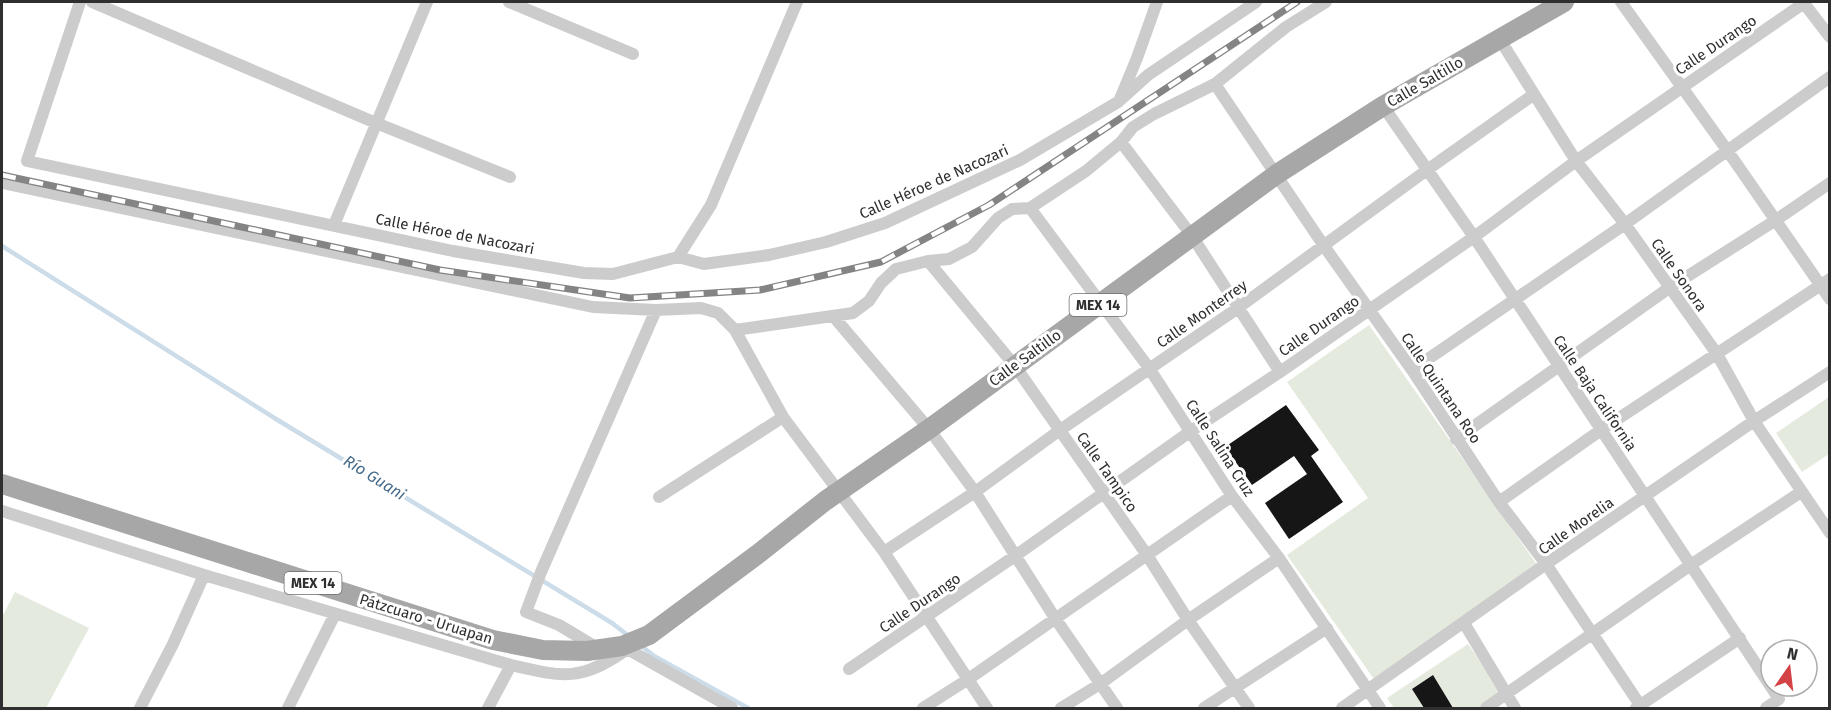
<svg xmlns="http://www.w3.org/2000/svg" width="1831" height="710" viewBox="0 0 1831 710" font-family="'Fira Sans',sans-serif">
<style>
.green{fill:#e4eade}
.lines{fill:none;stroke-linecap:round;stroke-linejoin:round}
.stream{stroke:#ccdce8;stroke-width:4.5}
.building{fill:#161616}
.street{stroke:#ccc;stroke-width:12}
.primary{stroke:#a7a7a7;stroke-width:20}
.rail-casing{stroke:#848484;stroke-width:7}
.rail{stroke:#fff;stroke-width:4.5;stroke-dasharray:14;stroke-linecap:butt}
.labels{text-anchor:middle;stroke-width:6;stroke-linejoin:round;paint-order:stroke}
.shield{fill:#fff;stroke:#6d6d6d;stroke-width:1.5}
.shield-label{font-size:14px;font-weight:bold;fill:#2f2f2f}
.street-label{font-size:15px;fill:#2f2f2f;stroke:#fff}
.water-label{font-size:16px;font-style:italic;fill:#456a89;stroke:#fff}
</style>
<rect width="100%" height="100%" fill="#fff"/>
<!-- green -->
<path class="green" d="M1369,325l173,247 -164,113 -91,-130 81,-57 -81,-116z
M1829,397v57l-27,18 -26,-39z
M15,592l74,36 -43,80h-44v-91z
M1468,644l37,53 -17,11h-94l-7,-10z"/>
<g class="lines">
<!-- stream -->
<path class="stream" d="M2,246l274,173 336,204 18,14
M639,644l15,12 94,52"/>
</g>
<!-- building -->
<path class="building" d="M1286,405l33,45 -8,6 32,46 -54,37 -24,-36 42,-29 -13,-18 -42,29 -27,-38z
M1433,675l20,33h-29l-12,-19z"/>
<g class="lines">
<!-- street -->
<path class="street" d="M80,2l-53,159 426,90 131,22 29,1 65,-17 26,7 65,-9 57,-13 59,-19 135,-63 98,-58 30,-27 108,-73
M92,2l284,121 134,54
M509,2l124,52
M1621,2l106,148 103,149
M1803,2l27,35
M1499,38l77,123 49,63 92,130 37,67 76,112
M1215,84l109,162 88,124 87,132 47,62 96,144
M1120,99l17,-41 20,-56
M1383,106l91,131 305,462 -13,9
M1121,142l71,94 88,136
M2,183l591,124 63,3 45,-2 17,5 17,17 48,87 101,135 103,156
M1030,208l119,160 83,128 47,62 101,150
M334,225l93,-223
M678,257l33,-52 86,-203
M928,261l87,105 132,189 41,65 61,88
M834,317l95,112 46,63 80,126 62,90
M735,330l118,-17 16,-12 12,-18 15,-14 32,-8 21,-2 23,-12 26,-29 14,-9 18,-1 56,-37 35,-29 12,-15 21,-13 61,-30 71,-57 40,-25
M1412,370l213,-146 205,-147
M1456,439l213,-151 107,-68 54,-37
M659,497l124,-80
M1499,502l102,-72 229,-151
M2,511l202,64 307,90c52,12 69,17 115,-15
M884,552l91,-60 85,-62 178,-122 189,-138 106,-75
M1464,623l51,85
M622,646l110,62
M599,649l-40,-24 -33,-13 15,-40 115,-262
M849,669l166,-113 176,-125 89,-59 194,-135 102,-76 228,-158
M140,708l33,-64 31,-69
M288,708l47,-94
M488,708l23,-43
M923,708l44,-28 265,-184
M1061,708l39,-24 88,-64 91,-62
M1204,708l123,-80
M1342,708l204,-144 208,-143 76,-49
M1486,708l206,-144 109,-72
M1636,708l104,-70"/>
<!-- primary -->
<path class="primary" d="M2,484l491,156 50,10 44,1 35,-5 27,-11 109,-81 67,-53 104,-72 348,-255 106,-68 181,-104"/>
<defs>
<path id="rail" d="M2,175l438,95 190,28 130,-8 121,-28 108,-57 308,-203"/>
</defs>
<!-- rail casing -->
<use href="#rail" class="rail-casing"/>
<!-- rail -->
<use href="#rail" class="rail"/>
</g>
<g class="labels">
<!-- shield labels -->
<g class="shield">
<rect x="1069.5" y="294" width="57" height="22" rx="4.5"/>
<rect x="284.5" y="572" width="57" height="22" rx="4.5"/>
</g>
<g class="shield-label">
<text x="1098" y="310">MEX 14</text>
<text x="313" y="588">MEX 14</text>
</g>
<!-- street labels -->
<g class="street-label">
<text transform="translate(1716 45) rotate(-34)" y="5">Calle Durango</text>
<text transform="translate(1425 82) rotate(-30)" y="5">Calle Saltillo</text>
<text transform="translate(934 182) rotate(-24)" y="5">Calle Héroe de Nacozari</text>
<text transform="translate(455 234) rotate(11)" y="5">Calle Héroe de Nacozari</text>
<text transform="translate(1679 275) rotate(55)" y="5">Calle Sonora</text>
<text transform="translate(1202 314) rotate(-35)" y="5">Calle Monterrey</text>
<text transform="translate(1319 326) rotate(-35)" y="5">Calle Durango</text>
<text transform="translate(1025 358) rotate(-36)" y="5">Calle Saltillo</text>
<text transform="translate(1441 388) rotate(56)" y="5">Calle Quintana Roo</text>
<text transform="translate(1595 393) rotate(56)" y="5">Calle Baja California</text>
<text transform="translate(1220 448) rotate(57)" y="5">Calle Salina Cruz</text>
<text transform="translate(1107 472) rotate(55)" y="5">Calle Tampico</text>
<text transform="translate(1576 526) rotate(-35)" y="5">Calle Morelia</text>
<text transform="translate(920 603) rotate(-34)" y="5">Calle Durango</text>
<text transform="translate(426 619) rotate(17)" y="5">Pátzcuaro - Uruapan</text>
</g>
<!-- water labels -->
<g class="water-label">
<text transform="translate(375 477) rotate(32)" y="6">Río Guani</text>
</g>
</g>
<!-- border -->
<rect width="1831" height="710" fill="none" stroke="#2f2f2f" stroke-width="6"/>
<!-- north arrow -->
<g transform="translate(1789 668) rotate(14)"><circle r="28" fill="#ffffff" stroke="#acacac" stroke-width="1.5"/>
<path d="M0-4.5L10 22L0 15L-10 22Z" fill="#d34345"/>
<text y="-9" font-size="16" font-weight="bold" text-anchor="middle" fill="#2f2f2f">N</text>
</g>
</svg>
